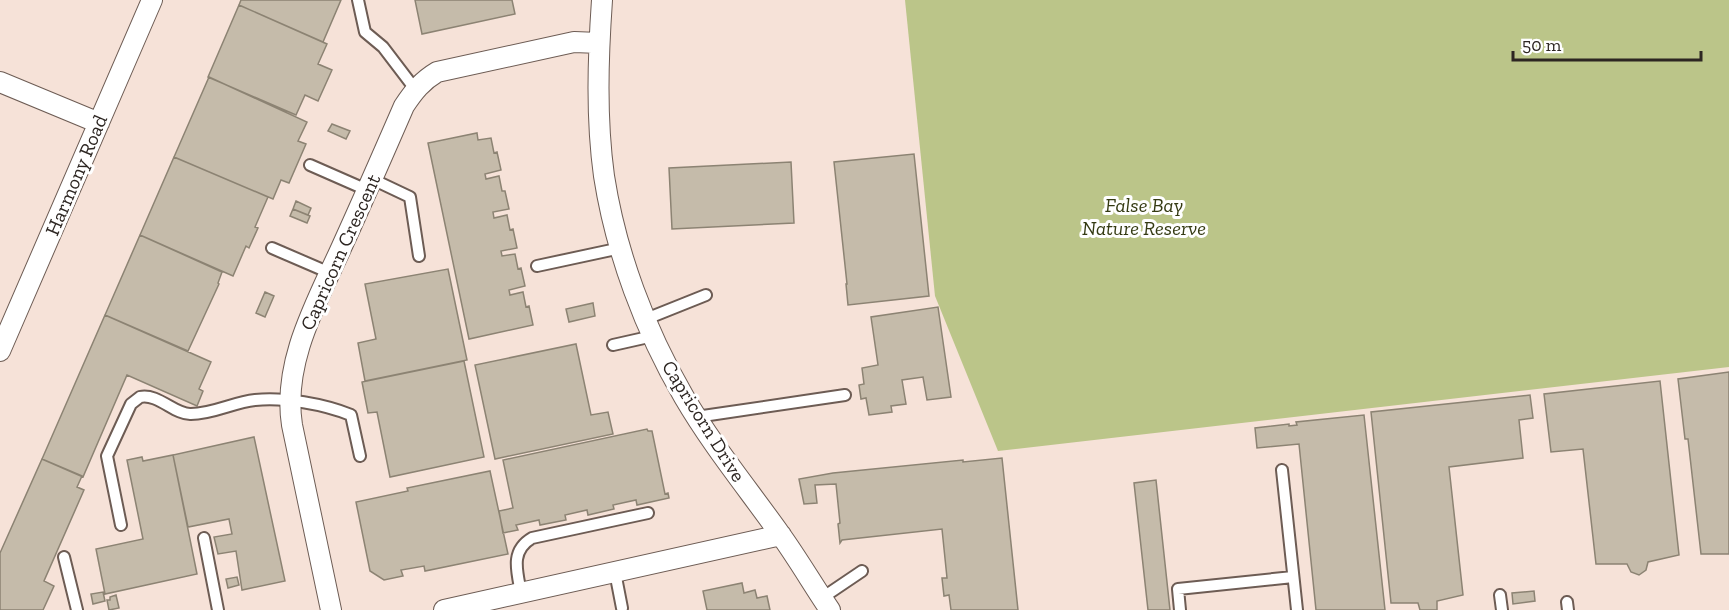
<svg xmlns="http://www.w3.org/2000/svg" width="1729" height="610" viewBox="0 0 1729 610" font-family="'Zilla Slab',serif">
<style>
.green{fill:#bbc589}
.building{fill:#c5bbaa;stroke:#8c8373;stroke-width:1.5}
.lines{fill:none;stroke-linecap:round;stroke-linejoin:round}
.service-casing{stroke:#6d5c54;stroke-width:14}
.minor-casing{stroke:#6d5c54;stroke-width:22}
.service{stroke:#fff;stroke-width:10}
.minor{stroke:#fff;stroke-width:20}
.labels{text-anchor:middle;stroke-width:6;stroke-linejoin:round;paint-order:stroke}
.street-label{font-size:20px;fill:#2d2622;stroke:#fff}
.park-label{font-size:20px;font-style:italic;fill:#343a12;stroke:#fff}
</style>
<rect width="100%" height="100%" fill="#f6e2d8"/>
<!-- green -->
<path class="green" d="M905,0h824v367l-731,84 -63,-155z"/>
<!-- building -->
<path class="building" d="M241,0h100l-18,42 -84,-37z
M415,0h97l3,14 -93,20z
M239,5l88,39 -9,20 14,6 -14,31 -13,-6 -9,20 -88,-38z
M209,77l98,45 -9,19 8,3 -17,39 -8,-3 -8,19 -99,-42z
M332,124l18,7 -4,8 -18,-8z
M477,133l1,7 13,-2 3,15 3,-1 4,18 -16,4 1,5 13,-3 3,15h3l4,18 -16,3 1,6 13,-3 3,15 3,-1 4,19 -16,3 1,5 13,-2 3,15 3,-1 4,18 -16,4 1,5 13,-3 3,15 3,-1 4,19 -64,14 -41,-196z
M914,154l15,142 -81,9 -2,-21h1l-13,-122z
M174,157l94,40 -13,30 3,1 -9,20 -3,-2 -13,30 -93,-41z
M791,162l3,61 -122,6 -3,-61z
M296,201l15,7 -3,7 -15,-6z
M293,209l17,7 -3,7 -17,-7z
M140,235l82,37 -4,11 1,1 -31,67 -83,-36z
M448,269l19,91 -102,21 -7,-38 18,-4 -11,-55z
M265,292l9,4 -9,21 -9,-4z
M593,303l2,13 -26,6 -3,-13z
M938,307l13,90 -24,3 -4,-23 -21,3 4,24 -15,2 1,6 -23,3 -3,-17 -5,1 -2,-14 5,-1 -2,-16 16,-3 -7,-48z
M105,315l106,47 -12,27 4,2 -6,15 -70,-31 -44,102 -41,-18z
M576,344l15,71 17,-3 5,22 -118,25 -20,-94z
M464,361l20,96 -94,20 -13,-65 -9,1 -6,-31z
M1729,372v182h-28l-13,-115h-3l-7,-60z
M1660,381l19,174 -31,7 -2,8 -7,5 -8,-3 -4,-8h-31l-13,-115 -32,3 -7,-58z
M1530,395l3,23 -14,2 4,38 -74,9 14,128 -26,6v9h-17l-2,-7h-27l-20,-191z
M1364,415l21,195h-69l-17,-166 -42,4 -2,-20 34,-4v2l8,-1 -1,-3z
M647,429l1,2h4l13,63 3,-1 1,5 -32,7 -1,-5 -23,5 1,4 -26,6 -1,-5 -22,5 1,5 -26,5 -1,-5 -23,5 2,5 -15,3 -4,-22 14,-3 -10,-48z
M254,437l31,144 -43,9 -6,-39 -18,3 -4,-17 18,-3 -3,-15 -41,8 -15,-72z
M173,455l24,119 -92,20 -9,-45 47,-10 -16,-79 15,-3 1,4z
M1002,458l16,152h-67l-2,-15 -5,1 -2,-18h5l-5,-49 -100,11 -2,3 -2,-19 2,-1 -4,-39 -21,1 2,18 -13,1 -5,-25 34,-6 130,-13v2z
M42,459l40,17 -5,11 7,3 -40,91 10,5 -11,24h-43v-57z
M490,471l18,83 -83,17 -1,-5 -23,4 2,6 -19,4 -14,-9 -14,-69 52,-11 -1,-3z
M1156,480l14,130h-22l-14,-127z
M237,577l2,8 -11,3 -2,-9z
M742,583l2,10 11,-3 2,8 10,-2 3,14h-63l-4,-19z
M1534,591l1,10 -22,3 -1,-11z
M103,592l2,9 -12,3 -2,-10z
M116,595l3,13 -10,2 -2,-10h3v-3z"/>
<g class="lines">
<defs>
<path id="service" d="M358,0l7,32 18,15 32,42
M310,165l57,25
M372,179l38,18 9,59
M272,248l58,25
M537,266l84,-18
M646,319l60,-24
M613,345l40,-9
M696,417l149,-22
M1282,470l15,140
M121,525l-14,-69 24,-52 9,-7c18,-4 35,18 51,17 22,0 43,-12 64,-14 29,-3 69,4 96,15l9,41
M204,538l14,72
M64,557l13,53
M615,572l7,36
M521,593c-4,-22 -11,-42 11,-55l116,-25
M1500,595l2,15
M822,598l40,-27
M1567,602l1,8
M1180,610l-2,-21 115,-12"/>
<path id="minor" d="M602,0c-4,58 -6,118 2,176 12,77 41,154 80,221 28,48 64,92 96,137 18,25 33,51 50,76
M0,82l99,41
M0,351l152,-351
M331,610l-39,-185c-10,-64 26,-125 51,-181 21,-46 41,-92 61,-138 10,-15 18,-25 33,-34l137,-30 25,1
M444,610l337,-75"/>
</defs>
<!-- service casing -->
<use href="#service" class="service-casing"/>
<!-- minor casing -->
<use href="#minor" class="minor-casing"/>
<!-- service -->
<use href="#service" class="service"/>
<!-- minor -->
<use href="#minor" class="minor"/>
</g>
<g class="labels">
<!-- street labels -->
<g class="street-label">
<text transform="translate(76 175) rotate(-67)" y="7">Harmony Road</text>
<text transform="translate(340 252) rotate(-66)" y="7">Capricorn Crescent</text>
<text transform="translate(704 421) rotate(58)" y="7">Capricorn Drive</text>
</g>
<!-- park labels -->
<g class="park-label">
<text x="1144" y="212">False Bay<tspan x="1144" dy="23">Nature Reserve</tspan></text>
</g>
</g>
<!-- scale -->
<path d="M1513 51v9h188v-9" fill="none" stroke="#2d2622" stroke-width="3"/>
<text x="1522" y="51" font-size="18" fill="#2d2622" stroke="#ffffff" stroke-width="4.5" paint-order="stroke">50 m</text>
</svg>
